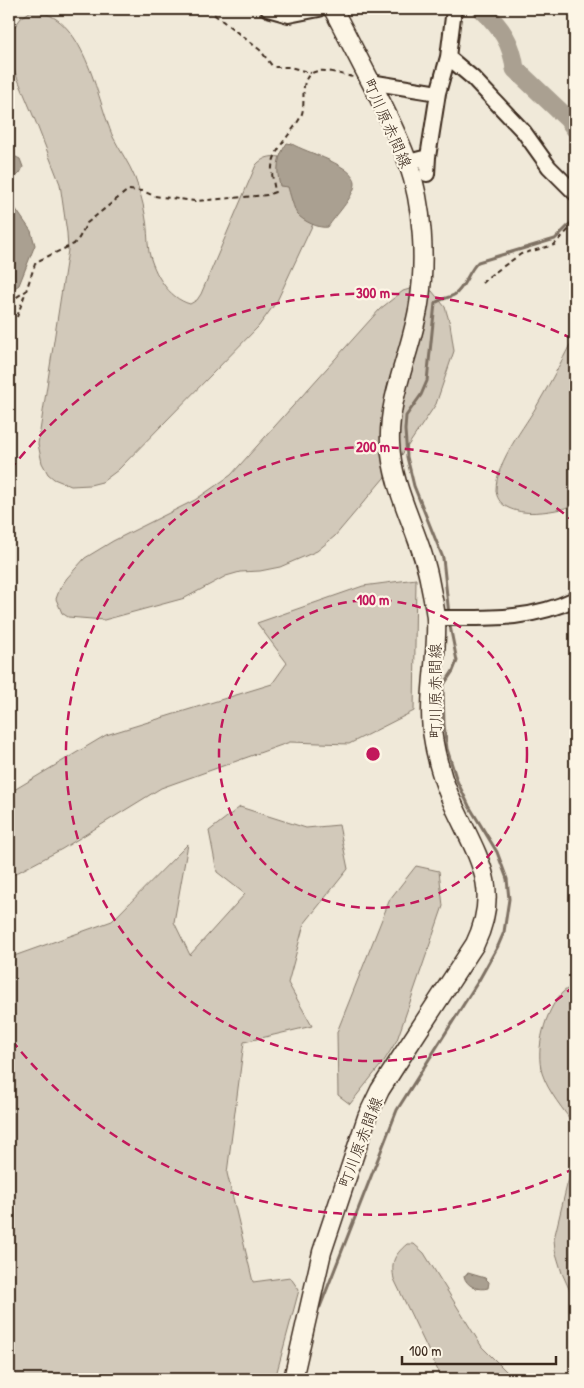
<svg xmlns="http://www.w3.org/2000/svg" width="584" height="1388" viewBox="0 0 584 1388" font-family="'Patrick Hand','Klee One',sans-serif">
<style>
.green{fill:#d2c9ba;stroke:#867a6c}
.water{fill:#aaa091;stroke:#7e7163}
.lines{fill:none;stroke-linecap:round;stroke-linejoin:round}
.stream{stroke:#7e7163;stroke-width:3}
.river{stroke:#aaa091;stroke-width:19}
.minor-casing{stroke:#3b2a1e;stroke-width:18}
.major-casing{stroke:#3b2a1e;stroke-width:21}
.path{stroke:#3b2a1e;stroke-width:2;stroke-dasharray:5 4;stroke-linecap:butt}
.minor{stroke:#fcf5e5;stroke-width:14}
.major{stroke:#fcf5e5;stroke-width:18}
.ring{fill:none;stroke:#c2185b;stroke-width:2.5;stroke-dasharray:9 6}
.labels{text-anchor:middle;stroke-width:4.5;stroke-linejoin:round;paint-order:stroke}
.street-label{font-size:16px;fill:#3b2a1e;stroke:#fcf5e5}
.centre{fill:#c2185b;stroke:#fcf5e5;stroke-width:2.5}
.ring-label{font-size:15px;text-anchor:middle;font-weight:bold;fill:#c2185b;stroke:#fcf5e5;stroke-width:4.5;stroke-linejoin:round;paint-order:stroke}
</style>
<rect width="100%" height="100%" fill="#f0e9d9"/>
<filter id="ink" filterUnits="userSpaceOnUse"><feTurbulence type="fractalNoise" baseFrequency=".02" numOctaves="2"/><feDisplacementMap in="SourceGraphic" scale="10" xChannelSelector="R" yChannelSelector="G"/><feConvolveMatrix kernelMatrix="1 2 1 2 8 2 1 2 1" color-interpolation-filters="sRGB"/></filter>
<g filter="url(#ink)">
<!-- green -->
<path class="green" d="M31,11c54,1 65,87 82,126 7,14 16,26 22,41 4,11 8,24 10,36 3,13 2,26 4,38 5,21 19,46 41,52l7,-4 4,-6 55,-129c8,-9 18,-10 28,-7l34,55 -41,88 -19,26 -140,143 -16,12 -12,3 -19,1 -17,-7 -6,-5 -6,-11 -4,-19 30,-194 -1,-17 -7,-49 -25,-64 -26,-62v-23l12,-17z
M413,288h8l11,3 13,16 5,17 4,27 -18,53 -41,61 -60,71 -18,15 -37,16 -20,4 -20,1 -14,4 -41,22 -81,22 -36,-3 -6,-4 -6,-14 4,-11 7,-10 18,-20 28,-17 82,-41 36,-25 149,-166 23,-18z
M575,335v170c-13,5 -38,9 -52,7 -13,-2 -26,-7 -27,-22 0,-29 29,-63 43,-88 13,-22 24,-44 36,-67z
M416,579l-2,132 -65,33 -59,-2 -129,46 -99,61 -53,28v-84l97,-58 166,-51 15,-21 -30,-40 106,-37z
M240,807l66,21 33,-3 9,44 -44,55 -16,59 24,43 -68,16 -17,131 26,109 37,-5 9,13 -24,89h-266v-424l5,1 98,-35 76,-77 -14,78 16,33 55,-61 -28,-22 -8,-41z
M416,866l23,5 4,35 -46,134 -13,21 -34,43 -12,-9 -1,-63 53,-133z
M575,984v142c-11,-16 -27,-34 -33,-53 -7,-24 3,-62 20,-80 4,-4 9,-6 13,-9z
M575,1163v139l-13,-29 -7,-23 -1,-11 13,-54z
M407,1244h7l10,9 58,94 32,32h-72l-48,-100c-3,-16 -1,-23 13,-35z"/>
<!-- water -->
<path class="water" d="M287,143l5,1c13,8 65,22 63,40 -1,13 -20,32 -27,43 -9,2 -25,-6 -31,-13 -2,-2 -8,-23 -9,-27l-8,-1c-4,-16 -3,-29 7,-43z
M9,152l1,2 10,5 3,8 -3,6 -11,11z
M9,196l4,9 18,26 4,14 -16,40 -10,7z
M468,1273l17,5 4,4 -1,6c-10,3 -22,-2 -24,-12z"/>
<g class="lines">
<!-- stream -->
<path class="stream" d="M449,615l-6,-57 -29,-72 -7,-29 -2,-27 1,-14 15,-21 6,-14 8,-78c6,-4 13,-5 19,-8 11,-7 14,-24 24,-33l77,-23 20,-20
M320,1307l77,-197 82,-130 19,-34 6,-14 5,-33 -2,-20 -10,-27 -28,-46 -12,-25 -10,-32 -3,-24 -1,-39 10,-15 4,-10 -8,-40"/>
<!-- river -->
<path class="river" d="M482,9c19,19 30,33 33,60l52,49 8,11"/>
<defs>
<path id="minor" d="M268,9l21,6 30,-6
M448,57l25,21 51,54 25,35 26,26
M370,82l68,11
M408,162l20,-5 10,-64 10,-36 6,-48
M427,174l1,-17
M436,618c49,0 94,3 139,-19"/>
<path id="major" d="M293,1379l29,-127 45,-135 13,-27 16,-25 79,-121c29,-60 -2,-93 -25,-147 -9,-21 -15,-44 -18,-66 -4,-38 6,-76 4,-113 -1,-11 -4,-23 -6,-34 -8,-48 -38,-92 -40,-141 -2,-48 22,-92 29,-139 7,-43 4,-99 -11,-141 -8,-23 -19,-45 -30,-67 -15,-29 -30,-58 -45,-87"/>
</defs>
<!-- minor casing -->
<use href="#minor" class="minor-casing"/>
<!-- major casing -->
<use href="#major" class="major-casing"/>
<!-- path -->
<path class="path" d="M207,9l53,41 13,17h17l21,6
M482,283l6,-6 33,-23 33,-9 21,-22
M9,302l17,-11 9,-27 5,-4 34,-16 5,-6 8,-15 41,-33 15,1 11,5 41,5 72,-6 8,-3c-1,-9 -5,-21 -2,-30 5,-18 20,-30 28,-46 6,-12 -3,-35 11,-43 11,-6 30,2 41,4
M17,317l9,-26"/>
<!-- minor -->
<use href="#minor" class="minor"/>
<!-- major -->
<use href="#major" class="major"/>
</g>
</g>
<!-- distance rings -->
<g class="ring">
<circle cx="373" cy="754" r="154"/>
<path d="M574 986A307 307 0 1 1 574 522"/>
<path d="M575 1168A461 461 0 0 1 10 1038M10 470A461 461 0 0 1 575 340"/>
</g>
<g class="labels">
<!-- street labels -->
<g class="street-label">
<text transform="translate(388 123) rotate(66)" y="6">町川原赤間線</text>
<text transform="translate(435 691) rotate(-90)" y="6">町川原赤間線</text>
<text transform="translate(360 1142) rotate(-69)" y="6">町川原赤間線</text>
</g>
</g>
<circle cx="373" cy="754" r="8" class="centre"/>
<g class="ring-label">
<text x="373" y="298">300 m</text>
<text x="373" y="452">200 m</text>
<text x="373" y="605">100 m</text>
</g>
<!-- margin -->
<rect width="584" height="1388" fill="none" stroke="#fcf5e5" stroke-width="30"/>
<rect x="15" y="15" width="554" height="1358" fill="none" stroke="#3b2a1e" stroke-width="2" filter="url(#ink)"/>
<!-- scale -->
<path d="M402 1356v8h154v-8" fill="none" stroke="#3b2a1e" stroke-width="2.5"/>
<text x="409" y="1356" font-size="15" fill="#3b2a1e" stroke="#fcf5e5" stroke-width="4" paint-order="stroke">100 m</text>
</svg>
